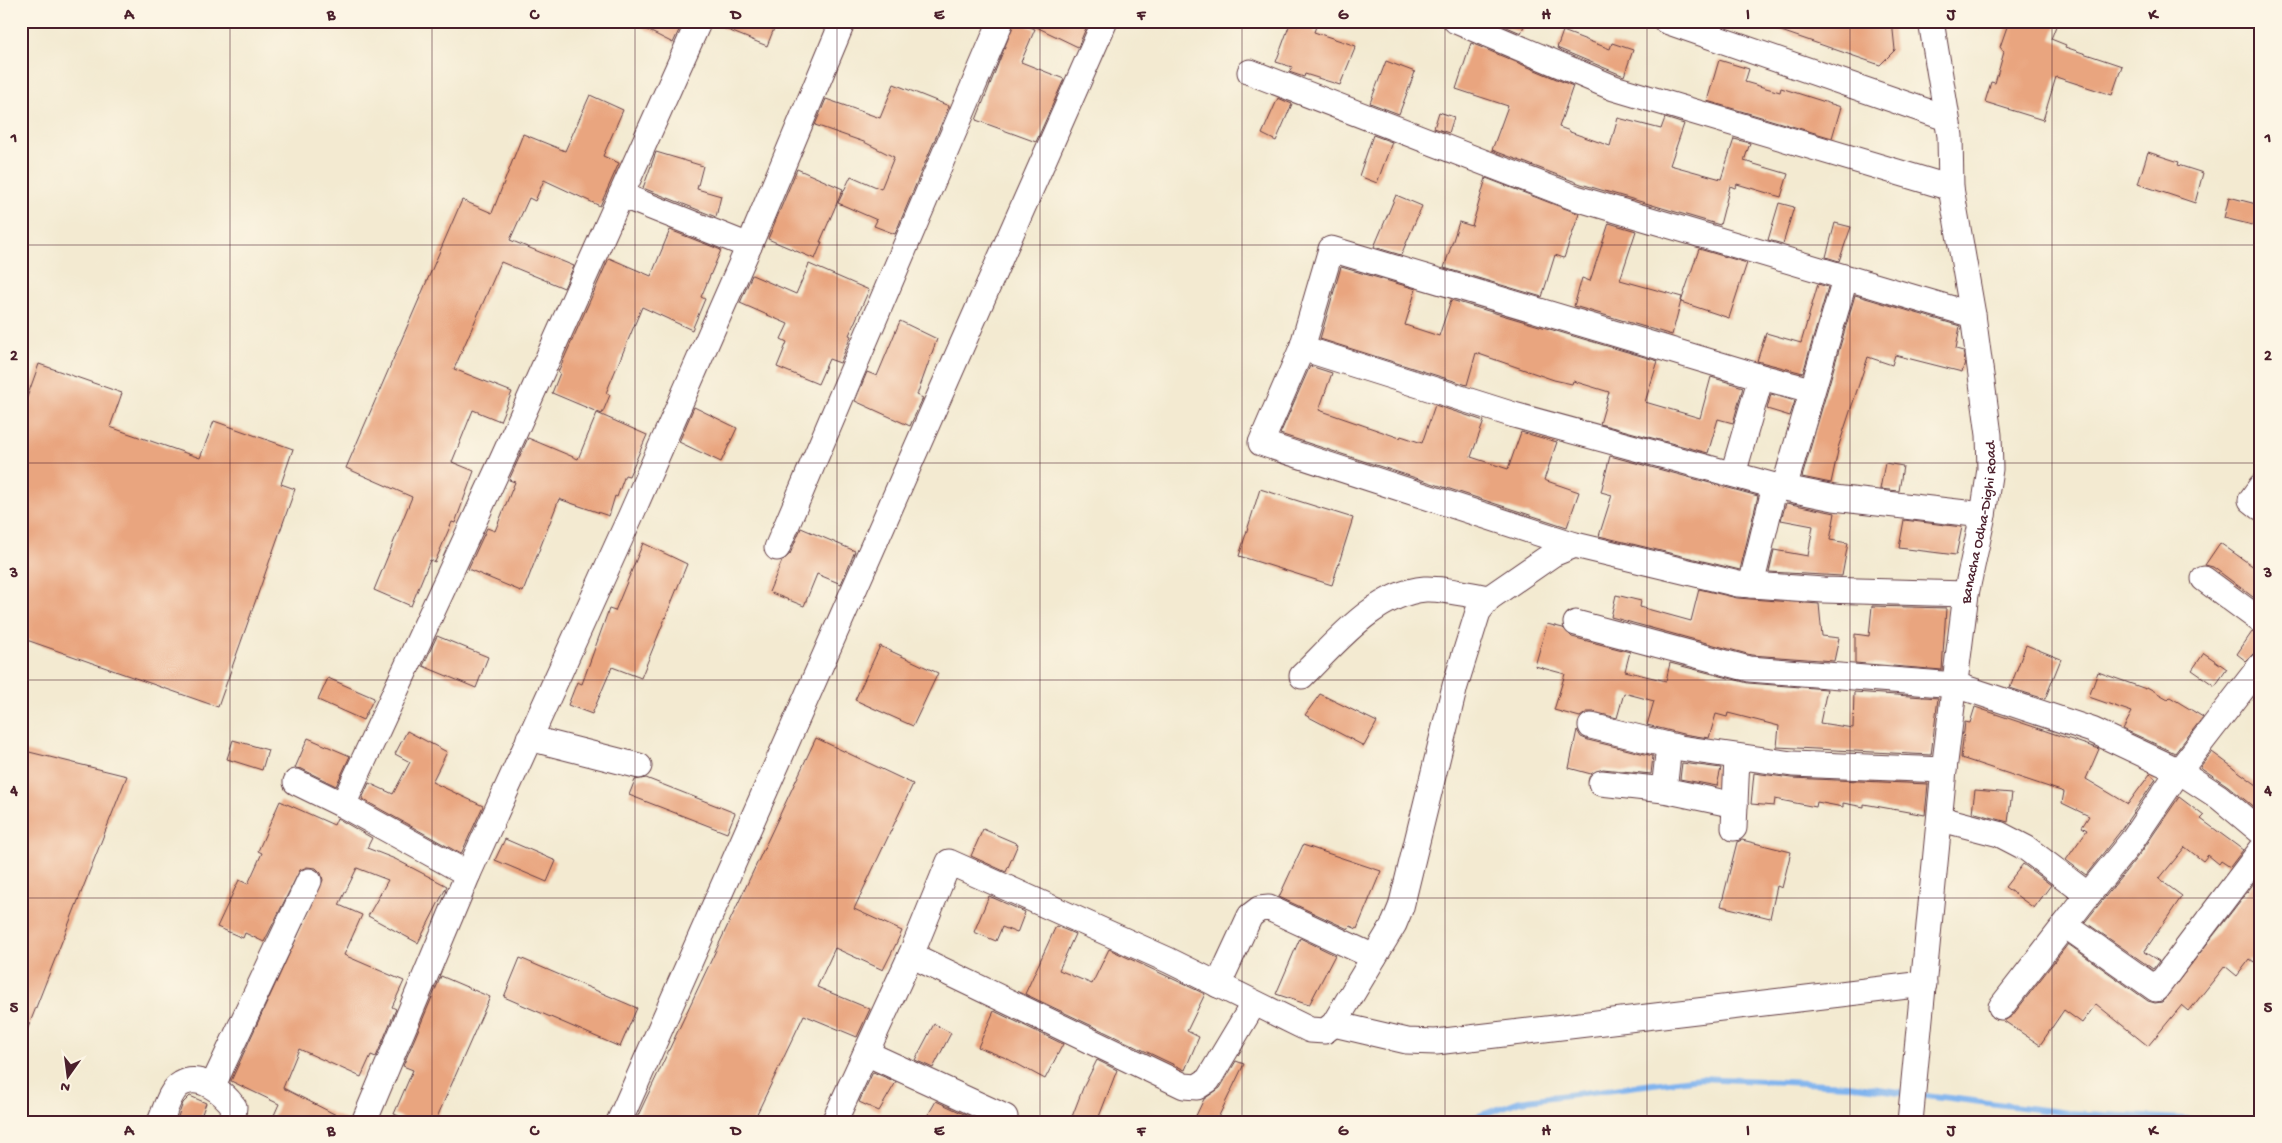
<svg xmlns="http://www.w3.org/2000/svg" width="2282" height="1143" viewBox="0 0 2282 1143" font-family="'Gochi Hand',sans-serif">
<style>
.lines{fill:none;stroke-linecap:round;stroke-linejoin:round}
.stream{stroke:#80b4ee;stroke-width:6}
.building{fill:#e9a57f}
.minor-casing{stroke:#633d44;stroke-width:27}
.minor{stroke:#fff;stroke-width:25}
.grid{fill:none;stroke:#4a1f2b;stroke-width:1;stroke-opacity:0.55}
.labels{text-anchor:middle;stroke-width:5;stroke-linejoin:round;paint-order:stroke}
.street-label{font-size:15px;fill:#4a1f2b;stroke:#fcf5e5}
.neatline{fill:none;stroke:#4a1f2b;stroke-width:2}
.grid-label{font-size:16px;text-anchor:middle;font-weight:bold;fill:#4a1f2b}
</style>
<rect width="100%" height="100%" fill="#fcf5e5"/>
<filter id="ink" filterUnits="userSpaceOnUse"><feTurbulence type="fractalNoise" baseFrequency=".02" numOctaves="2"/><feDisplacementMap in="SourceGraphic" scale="10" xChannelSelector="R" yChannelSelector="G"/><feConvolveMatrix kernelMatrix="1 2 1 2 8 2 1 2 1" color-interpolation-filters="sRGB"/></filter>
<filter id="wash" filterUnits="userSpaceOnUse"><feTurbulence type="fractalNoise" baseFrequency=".0096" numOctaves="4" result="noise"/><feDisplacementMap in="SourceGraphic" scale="20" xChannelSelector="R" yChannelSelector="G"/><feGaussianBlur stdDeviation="1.12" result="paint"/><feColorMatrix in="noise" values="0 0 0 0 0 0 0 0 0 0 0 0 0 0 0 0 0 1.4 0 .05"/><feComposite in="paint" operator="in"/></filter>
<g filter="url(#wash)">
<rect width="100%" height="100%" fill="#f3ead1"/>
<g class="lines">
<!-- stream -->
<path class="stream" d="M1918,1094l150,19 173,9
M1462,1122l58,-21 180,-23 148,7 60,8"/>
</g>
<g id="blocks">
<!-- building -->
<path class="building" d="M629,21h37l14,7 -7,15z
M713,21h64l-10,25 -54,-22z
M1015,21l20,8 -14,33 43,17 -28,63 -60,-22z
M1024,21h65l-11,26z
M1291,21h27l-4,11 42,14 -16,39 -35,-11 -1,3 -15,-5 3,-5 -16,-5z
M1493,21h33l-5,12z
M1761,21h131l3,29 -15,15 -119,-41z
M2009,21h49l-7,18 15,6 -1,2 57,19 -10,29 -56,-18 -13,43 -58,-18 6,-20 4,1 9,-31 -4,-5z
M1563,31l47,18 2,-6 21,7 -9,26 -67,-28z
M1471,43l102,43 -14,41 11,4v1l40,14 8,-28 43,11 4,-11 19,6 -14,41 51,14 13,-40 16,4 -6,18 44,13 -7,23 -44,-13 -2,4 -5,-2 -10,39 -139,-41 -89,-34 16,-44 -52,-17z
M1719,60l30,9 -4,13 35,10 1,-4 60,19 -9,31 -125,-37z
M1386,61l29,11 -16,42 -29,-11z
M894,84l55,22 -54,128 -21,-8 3,-6 -39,-17 13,-27 30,13 13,-32 -30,-15 -49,-17 11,-26 54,19z
M590,95l33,15 -20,46 16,7 -19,43 -56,-26 -9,21 -6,-3 -19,42 64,26 -10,22 -63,-26 -47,107 58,23 -12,29 -27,-11 -21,52 22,9 -19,52 -3,-1 -17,40 -5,-2 -19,46 -37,-16 38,-93 -66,-29 116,-268 30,13 31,-79 42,17z
M1278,98l14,6 -16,37 -14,-7z
M1439,112l15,5 -5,16 -15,-5z
M1373,135l19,7 -15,41 -18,-7z
M656,152l47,14 -6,23 24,7 -5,21 -73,-29z
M2148,152l31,10 -1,3 25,8 -8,30 -57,-19z
M797,169l46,20 -23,53h2l-7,17 -47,-20z
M1486,178l93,36 -15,44 -9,-3 -13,42 -98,-29 15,-46 13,4z
M1396,195l26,11 -21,49 -27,-8z
M2229,197l27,7 -1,4 6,1v18l-37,-9z
M1779,203l15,4 -11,37 -15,-4z
M1609,223l27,8 -16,49 62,17 -10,38 -98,-29 8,-28 8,3z
M1835,223l16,4 -12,34 -13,-4z
M670,230l51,20 -20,47 4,2 -13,31 -50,-23 -36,86 4,2 -8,19 -50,-21 8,-20 -2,-1 51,-114 42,18z
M1699,249l48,14 -18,55 -48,-16z
M809,264l60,26 -20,45 2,1 -11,27 -11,-4 -11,25 -41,-17 10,-25 -6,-3 7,-15 -48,-21 12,-28 44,19z
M1341,267l75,22 -11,36 34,11 12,-36 207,61 -13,41 55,16 11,-41 32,10 -10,36 -15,-4 -10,34 -108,-29 9,-32 -36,-11 -1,3 -18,-4 -78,-27 -9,32 -147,-46z
M1818,284l10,3 -25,86 -46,-12 9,-28 35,10z
M1855,295l105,31 -4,23 7,2 2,11 -3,10 -67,-17 -3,10 -24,-8 -31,94h1l-7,32 -29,-6z
M900,321l37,18 -20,56 6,3 -13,28 -55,-25 12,-29 10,4z
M39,364l83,29 -12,34 90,31 14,-37 79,28 -12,35 14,5 -77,218 -197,-69v-240l5,2z
M1310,366l22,7 -13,37 81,28 1,-2 21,7 13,-38 49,16 -13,36 37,12 13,-37 36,10 -13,38 35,12 -12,35 -287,-93z
M1771,394l24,7 -5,15 -23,-7z
M694,407l43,21 -16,34 -42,-20z
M597,413l50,22 -18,41 -4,-1 -8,22 -2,-1 -6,20 -50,-17 -36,93 -55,-23 19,-41 8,3 20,-49 -6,-2 19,-42 50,21z
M1610,456l148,40 -18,74 -141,-34 13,-41 -11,-3z
M1885,463l18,3 -4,25 -19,-2z
M1260,489l93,29 -21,67 -93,-29z
M1786,503l49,10 -5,27 18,3 -6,33 -73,-4 5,-22 34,6 5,-30 -32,-6z
M1904,520l58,7 -6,28 -57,-7z
M801,528l54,23 -14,33 -24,-10 -13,32 -35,-14 13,-31 8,-7z
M643,543l44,21 -46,114 -29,-11 -20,47 -24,-9 9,-23 5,2 27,-75 6,2z
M2220,543l41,29v31l-48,-36 -8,-2z
M1699,589l38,9 82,6 3,32 17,2 -5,23 -83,-6 -140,-38 5,-22 25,6 -1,6 51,14z
M1872,606l74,2 -4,62 -87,-7v-29l14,2z
M1547,624l16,4 9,9 58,15 -5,19 41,10 4,-18 78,20 79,6 -7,34 33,5 1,-36 84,6 -7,57 -154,-8 2,-21 -51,-13 -1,4 -11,-3 -7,24 -26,-4 -36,-9 7,-24 -30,-8 -7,25 -23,-6h-7l-7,5 -26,-7 11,-36 -30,-8z
M2252,632l9,3v16l-6,1 -9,9 -9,-7z
M437,636l51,21 -12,31 -53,-22z
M2026,645l35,14 -16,40 -35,-11z
M880,646l58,27 -25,53 -58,-26z
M2204,653l23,16 -12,17 -23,-16z
M2098,672l48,17 1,-2 21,12 2,-2 33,20 -28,36 -52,-24 9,-17 -43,-15z
M328,678l46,20 -11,22 -45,-20z
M1320,694l57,28 -13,24 -59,-31z
M1975,707l124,42 -13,30 42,25 22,-30 6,5 -37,54 -33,42 -20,-15 21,-30 -5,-3 7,-11 -27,-13 2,-11 -103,-34 4,-36 5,1z
M1577,730l4,7 7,3 65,16 -2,18 -48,-5 -12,5 -22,-6z
M407,731l40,21 -15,30 51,24 -22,48 -99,-55 7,-16 24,11 17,-32 -15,-8z
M308,738l42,18 -14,30 -34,-17 -7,-1z
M816,738l97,46 -59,125 48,22 -7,15 -12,24 -48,-22 -18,39 53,22 -13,28 -53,-22 -51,107h-118z
M233,740l35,10 -6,20 -35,-11z
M21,750l106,26 -105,267h-1z
M2212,752l49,36v25l-33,-27 -28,-19z
M1682,763l39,5 -4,18 -37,-7z
M1754,773l37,5 137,6 -3,31 -61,-11v3l-21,-4v4l-26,-5 -1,5 -41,-8 -1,7 -23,-2z
M646,778l89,35 -8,20 -98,-38 6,-15z
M1975,790l37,3 -4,29 -36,-10z
M2179,797l25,19 -3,3 42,31 -13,17 -9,-6 -2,3 -11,-9 -5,6 -18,-14 -26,32 23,17 -38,56 15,9 -6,8 -68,-47 57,-71z
M280,801l54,24 3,-7 35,20 -5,10 28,11 52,27 -29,57 -50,-27 20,-36 -31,-12 -18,37 23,10 -18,40 60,26 -12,26 4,2 -20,48 -5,-2 -10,22 -62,-28 -16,39 67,34h-79l8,-18 -48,-23 92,-201 -2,-7 -5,-5 -9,-1 -7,3 -36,72 -19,-9 -2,5 -26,-11 22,-47 9,4 14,-31 -4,-2z
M983,829l35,15 -12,28 -35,-16z
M505,839l51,22 -9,21 -52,-22z
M1742,840l49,12 -9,36 -5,-2 -7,32 -49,-12 16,-64z
M1303,845l78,26 -24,58 -7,-3 -2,3 -69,-32z
M2023,864l28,21 -17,23 -29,-21z
M2261,874v79l-7,9 -4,-3 -13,17 -12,-10 -36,45 -7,-6 -34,41 -52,-42 -14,19 -18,-13 -24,35 -36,-24 8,-5 56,-72 80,57 7,2 7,-1z
M989,896l36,16 -8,21 -15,-6 -6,14 -22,-9z
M1056,926l19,8 -16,36 33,14 17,-35 96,45 -18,37 12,6 -14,33 -160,-76z
M1300,938l35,17 -26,50 -33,-11z
M520,958l117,50 -17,39 -116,-50z
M441,976l49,21 -55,125h-23l-18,-8 19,-44 -10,-4z
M994,1011l69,33 -18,35 -39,-21 -28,-11z
M934,1024l17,9 -18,35 -18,-8z
M1097,1060l20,10 -20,52h-27l13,-34z
M1236,1061l8,3 -28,58h-23l11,-23 16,-11z
M873,1072l23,10 -17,29 -20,-9z
M190,1096l16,7 -7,19h-23l7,-19z
M936,1101l45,21h-57z"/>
</g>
</g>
<g filter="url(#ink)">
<use href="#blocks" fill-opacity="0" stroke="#633d44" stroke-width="1"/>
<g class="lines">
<defs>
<g id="minor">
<path d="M1456,21l158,67 337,100"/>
<path d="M1666,21l280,97"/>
<path d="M1250,72l326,126 397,117"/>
<path d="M621,195l128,51"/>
<path d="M1302,348l29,-99 430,128 -28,97"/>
<path d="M1761,377l50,13"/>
<path d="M2261,486l-10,14 10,8"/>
<path d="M1784,488l61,-209"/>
<path d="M777,548l224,-527"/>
<path d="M2204,579l57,42"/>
<path d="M1751,585l24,-99"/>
<path d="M1966,594l-143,-4 -85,-6 -163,-39 -314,-102 41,-95 212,67 261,71 59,12 149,17"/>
<path d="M1576,623l173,46 207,16 136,45 87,41 40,26 42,35"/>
<path d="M1302,676c34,-33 72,-82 123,-87 18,-1 45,6 64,9"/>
<path d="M1591,726l89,22 112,16 152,6"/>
<path d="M529,738l110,28"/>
<path d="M296,782l47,23 125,69"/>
<path d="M1601,783l63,7 71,15"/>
<path d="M1664,790l5,-44"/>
<path d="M343,805l161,-349 195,-435"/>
<path d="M1941,819l58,15 27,14 62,47 43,-53 48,-71 82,-106"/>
<path d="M1734,828l3,-71"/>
<path d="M2065,925l91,64 105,-139"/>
<path d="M911,955l273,131 13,1 11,-7 46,-77"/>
<path d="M1218,985l32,-69 9,-7 10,-1 105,49"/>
<path d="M2001,1007l87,-112"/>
<path d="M1334,1024l73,17 29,1 488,-58"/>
<path d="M866,1053l139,64"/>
<path d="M213,1085l96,-204"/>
<path d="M160,1122c5,-11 10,-32 21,-38 19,-11 42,8 53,23l-2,15"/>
<path d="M364,1122l104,-248 163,-359 118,-269 94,-225"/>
<path d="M619,1122l486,-1101"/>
<path d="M834,1122l77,-167 38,-93 219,98 142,70 15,1 9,-7 60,-100 7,-17 54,-221 23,-74 11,-14 64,-44 22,-9"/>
<path id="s1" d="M1910,1122l34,-352 22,-176 17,-79 7,-46 -1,-34 -16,-120 -22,-127 -1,-52 -19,-115"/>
</g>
</defs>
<!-- minor casing -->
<use href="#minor" class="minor-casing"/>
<!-- minor -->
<use href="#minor" class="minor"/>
</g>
</g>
<!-- grid -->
<path class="grid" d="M230,21v1101M432,21v1101M635,21v1101M837,21v1101M1040,21v1101M1242,21v1101M1445,21v1101M1647,21v1101M1850,21v1101M2052,21v1101M21,245h2240M21,463h2240M21,680h2240M21,898h2240"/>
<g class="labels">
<!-- street labels -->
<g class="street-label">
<text dy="5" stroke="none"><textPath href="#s1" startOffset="604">Banacha Odha-Dighi Road</textPath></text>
</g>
</g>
<!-- margin -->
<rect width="2282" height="1143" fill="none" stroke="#fcf5e5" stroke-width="55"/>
<!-- north arrow -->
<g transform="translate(68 1076) rotate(194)" stroke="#fcf5e5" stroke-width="4" paint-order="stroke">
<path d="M0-4L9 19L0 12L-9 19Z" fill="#4a1f2b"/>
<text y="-8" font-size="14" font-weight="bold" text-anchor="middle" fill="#4a1f2b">N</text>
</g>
<rect x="28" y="28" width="2226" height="1088" class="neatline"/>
<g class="grid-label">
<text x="129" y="19">A</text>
<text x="331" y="19">B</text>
<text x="534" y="19">C</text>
<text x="736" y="19">D</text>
<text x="939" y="19">E</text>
<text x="1141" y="19">F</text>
<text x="1343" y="19">G</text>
<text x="1546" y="19">H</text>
<text x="1748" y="19">I</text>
<text x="1951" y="19">J</text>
<text x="2153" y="19">K</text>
<text x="14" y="142">1</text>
<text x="2268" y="142">1</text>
<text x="14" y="360">2</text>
<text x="2268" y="360">2</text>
<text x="14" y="577">3</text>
<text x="2268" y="577">3</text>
<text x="14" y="795">4</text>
<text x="2268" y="795">4</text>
<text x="14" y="1012">5</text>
<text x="2268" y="1012">5</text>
<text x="129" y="1135">A</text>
<text x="331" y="1135">B</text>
<text x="534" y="1135">C</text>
<text x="736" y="1135">D</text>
<text x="939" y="1135">E</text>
<text x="1141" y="1135">F</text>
<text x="1343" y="1135">G</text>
<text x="1546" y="1135">H</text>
<text x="1748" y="1135">I</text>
<text x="1951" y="1135">J</text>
<text x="2153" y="1135">K</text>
</g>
</svg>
